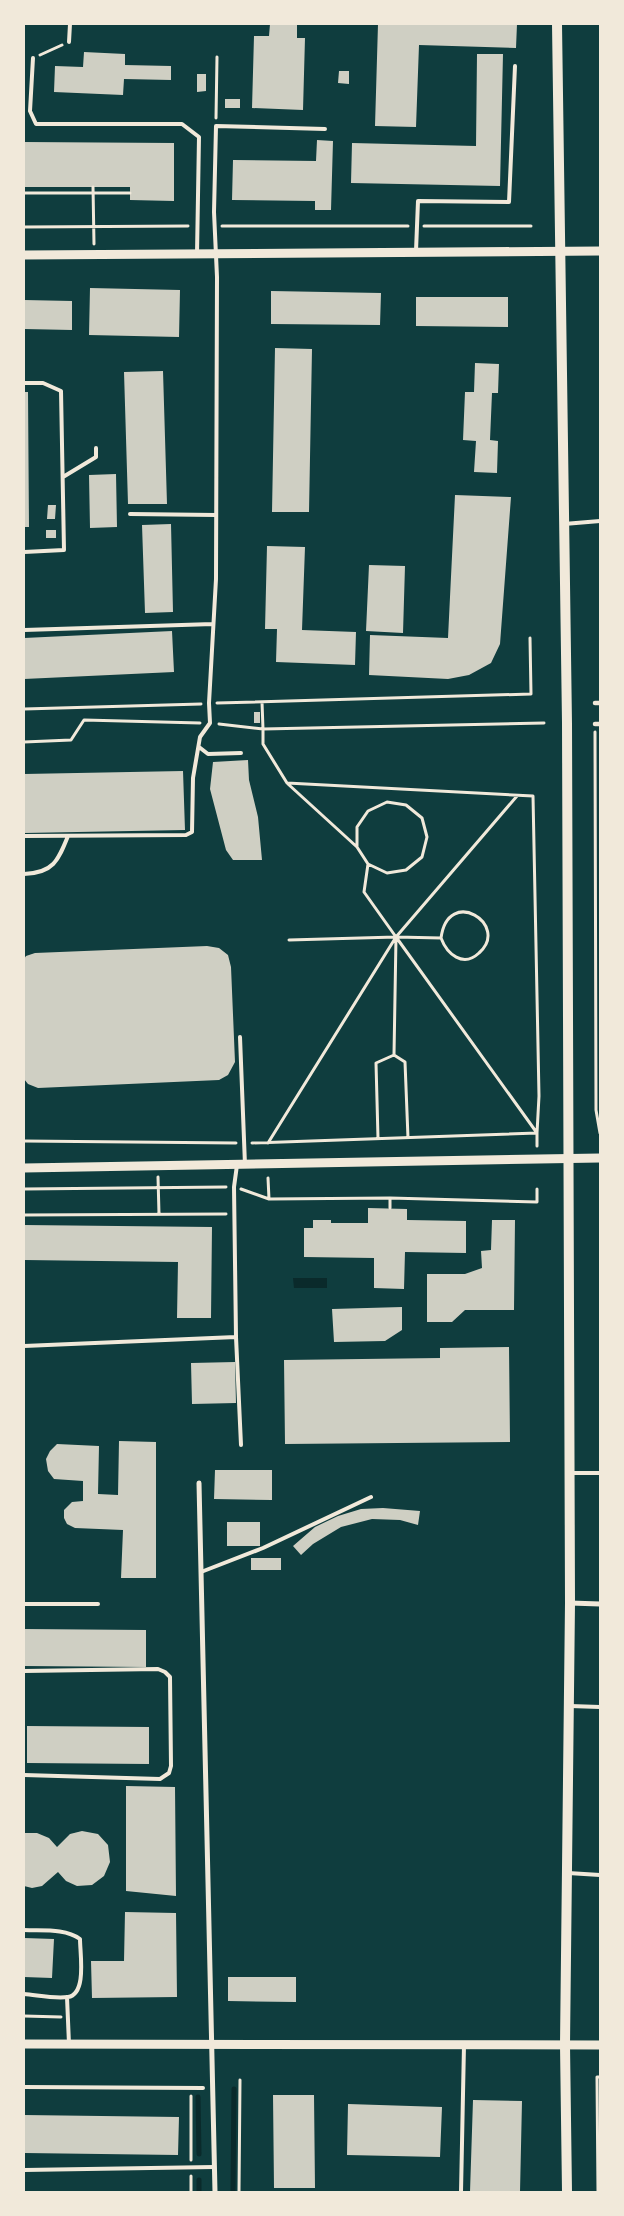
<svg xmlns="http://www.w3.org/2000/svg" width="624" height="2216" viewBox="0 0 624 2216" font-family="Montserrat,sans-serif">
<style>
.water{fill:#0a2a2b}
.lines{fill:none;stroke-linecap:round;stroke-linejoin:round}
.stream{stroke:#0a2a2b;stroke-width:5}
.building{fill:#cfcfc3}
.path{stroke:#f1e9da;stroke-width:3}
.service{stroke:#f1e9da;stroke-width:4}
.pedestrian{stroke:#f1e9da;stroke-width:4.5}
.minor{stroke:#f1e9da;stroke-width:5}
.tertiary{stroke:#f1e9da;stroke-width:9}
.secondary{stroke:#f1e9da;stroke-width:10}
</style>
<rect width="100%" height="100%" fill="#0f3d3e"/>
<!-- water -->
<path class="water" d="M293,1278h34v10h-33z"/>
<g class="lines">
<!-- stream -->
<path class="stream" d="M198,2097l1,57
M199,2180v12
M233,2192l1,-103"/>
</g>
<!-- building -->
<path class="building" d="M270,24h27v14h8l-2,72 -51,-2 2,-72h15z
M378,24h139l-1,24 -97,-3 -3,82 -41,-1z
M84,52l41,2v11l46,1v14l-47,-1 -1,16 -69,-3 1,-26 28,1z
M477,54h26l-3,132 -149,-3 1,-40 124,3z
M339,71h10v13l-11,-1z
M197,74h9v17l-9,1z
M225,99h15v9h-15z
M317,140l16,1 -2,69h-16v-9l-83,-1 1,-40 83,1z
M24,142l150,1v58l-44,-1v-13h-106z
M90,288l90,2 -1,47 -90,-2z
M271,291l110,2 -1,32 -109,-1z
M416,297h92v30l-92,-1z
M24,300l48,1v29l-48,-1z
M275,348l37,1 -3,163h-37z
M475,363l24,1 -1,29h-6l-2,47 8,1 -1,32 -23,-1 2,-31 -13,-1 2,-48h9z
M163,371l4,133h-39l-4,-132z
M24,392h4l1,135h-5z
M116,474l1,53 -27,1 -1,-53z
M455,495l56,2 -11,147 -9,19 -22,12 -21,4 -79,-4 1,-40 78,3z
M48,505h8l-1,14h-8z
M171,524l2,88 -28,1 -3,-88z
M46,530h10v8h-10z
M267,546l38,1 -3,83 54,2 -1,33 -79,-3 1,-33h-12z
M369,565l36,1 -2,67 -37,-2z
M172,631l2,41 -150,7v-41z
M254,712h6v11h-6z
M248,760l1,20 9,37 4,43h-29l-7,-10 -16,-61 3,-27z
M183,771l2,59 -161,3v-59z
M207,946l12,2 9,7 3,12 4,95 -7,13 -9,5 -181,8 -10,-4 -4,-5v-120l2,-3 9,-3z
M368,1208l39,1v11l59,1v32l-61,-1 -1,37 -30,-1v-30l-70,-1v-29h9v-8h18v3h37z
M492,1220h23l-1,90h-49l-13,12h-25v-48h38l17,-6 -1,-17 10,-1z
M24,1225l188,2 -1,91h-34l1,-56 -154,-2z
M402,1307v23l-17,11 -51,1 -2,-33z
M509,1347l1,95 -225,2 -1,-84 156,-2v-10z
M235,1362l1,41 -44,1 -1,-41z
M119,1441l37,1v136h-35l2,-48 -48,-2 -8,-4 -3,-6v-8l8,-8 11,-1v-20l-29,-2 -6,-8 -2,-12 4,-8 7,-7 42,2 -1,48 20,1z
M215,1470h57v30l-58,-1z
M383,1508l37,3 -2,14 -18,-5 -28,-1 -31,8 -28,17 -12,11 -8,-9 22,-19 23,-11 23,-7z
M227,1522h33v24h-33z
M251,1558h30v12h-30z
M24,1629l122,1v37l-122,-1z
M27,1726l122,1v37l-122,-1z
M126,1786l49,1 1,109 -50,-5z
M82,1831l16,3 10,11 2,17 -6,14 -12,9 -15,1 -11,-5 -8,-9 -16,14 -10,2 -8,-2v-53h13l12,5 8,9 13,-13z
M125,1912l51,1 1,84 -85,1 -1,-37h33z
M24,1938l30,1 -2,39 -28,-1z
M228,1977h68v25l-68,-1z
M273,2095h41l1,93h-41z
M473,2100l49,1 -2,91h-50z
M348,2104l94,3 -2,50 -93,-2z
M24,2115l155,2 -1,38 -154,-2z"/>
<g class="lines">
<!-- path -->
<path class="path" d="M40,55l22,-10
M216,118l1,-61
M93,187l1,57
M24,193h106
M222,226h186
M424,226h107
M24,227l164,-1
M262,702l1,27 281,-6
M217,703l314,-9 -1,-56
M24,709l177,-5
M219,724l44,5v15l24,39 246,13 6,300 -2,37 -285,10
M595,732l1,378 4,23
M24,742l47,-2 13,-20 116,3
M288,784l69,63
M441,938c7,-53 70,-13 38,15 -16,15 -32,1 -38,-15l-45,-1 121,-141
M289,940l107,-3
M394,1055l11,7 3,76
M378,1138l-2,-75 18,-8 2,-118 141,196v13
M24,1141l212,2
M268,1143l128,-206 -32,-45 4,-28 -11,-17v-20l11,-16 19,-9 19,3 16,13 5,19 -5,20 -16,13 -19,3 -19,-9
M158,1177l1,37
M268,1178l1,21
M24,1189l202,-2
M241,1189l28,10 121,-1 147,4v-13
M390,1208v-10
M24,1215l202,-1
M24,2016l37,1
M191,2096v64
M191,2176v16
M239,2192l1,-112
M598,2192l-1,-115h3"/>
<!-- service -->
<path class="service" d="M69,42l1,-18
M33,58l-3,53 6,13h146l17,13 -2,117
M416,251l2,-50 91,1 6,-136
M24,383h19l18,8 3,159 -40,2
M63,477l33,-20v-9
M130,514l86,1
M564,524l36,-3
M24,630l189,-6
M199,747l9,7 33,-1
M24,836l162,-1 6,-3 1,-54 7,-41 10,-14 -1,-20 7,-124 1,-302 -3,-65 2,-86 109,3
M24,874c29,-1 34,-13 44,-38
M240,1037l5,128
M236,1337l5,108
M24,1346l212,-9 -2,-150 3,-22
M570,1473h30
M201,1572l62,-24 108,-51
M24,1604h74
M24,1671l134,-2 7,3 5,5 1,89 -2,7 -9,6 -136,-4
M570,1706l30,1
M568,1873l32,2
M24,1930c18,1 41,-2 56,9 0,15 7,55 -12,58 -14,2 -31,-2 -44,-3
M67,1997l2,47
M24,2087l179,1
M24,2170l190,-3
M461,2192l3,-147"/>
<!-- pedestrian -->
<path class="pedestrian" d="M595,703h5
M595,724h5"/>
<!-- minor -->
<path class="minor" d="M199,1483l16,709
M570,1603l30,1"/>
<!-- tertiary -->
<path class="tertiary" d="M24,255l576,-4
M24,1168l576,-10
M24,2044l576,1"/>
<!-- secondary -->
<path class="secondary" d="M557,24l10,699 3,880 -5,442 2,147"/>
</g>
<!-- border -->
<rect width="624" height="2216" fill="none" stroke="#f1e9da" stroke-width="50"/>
</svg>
